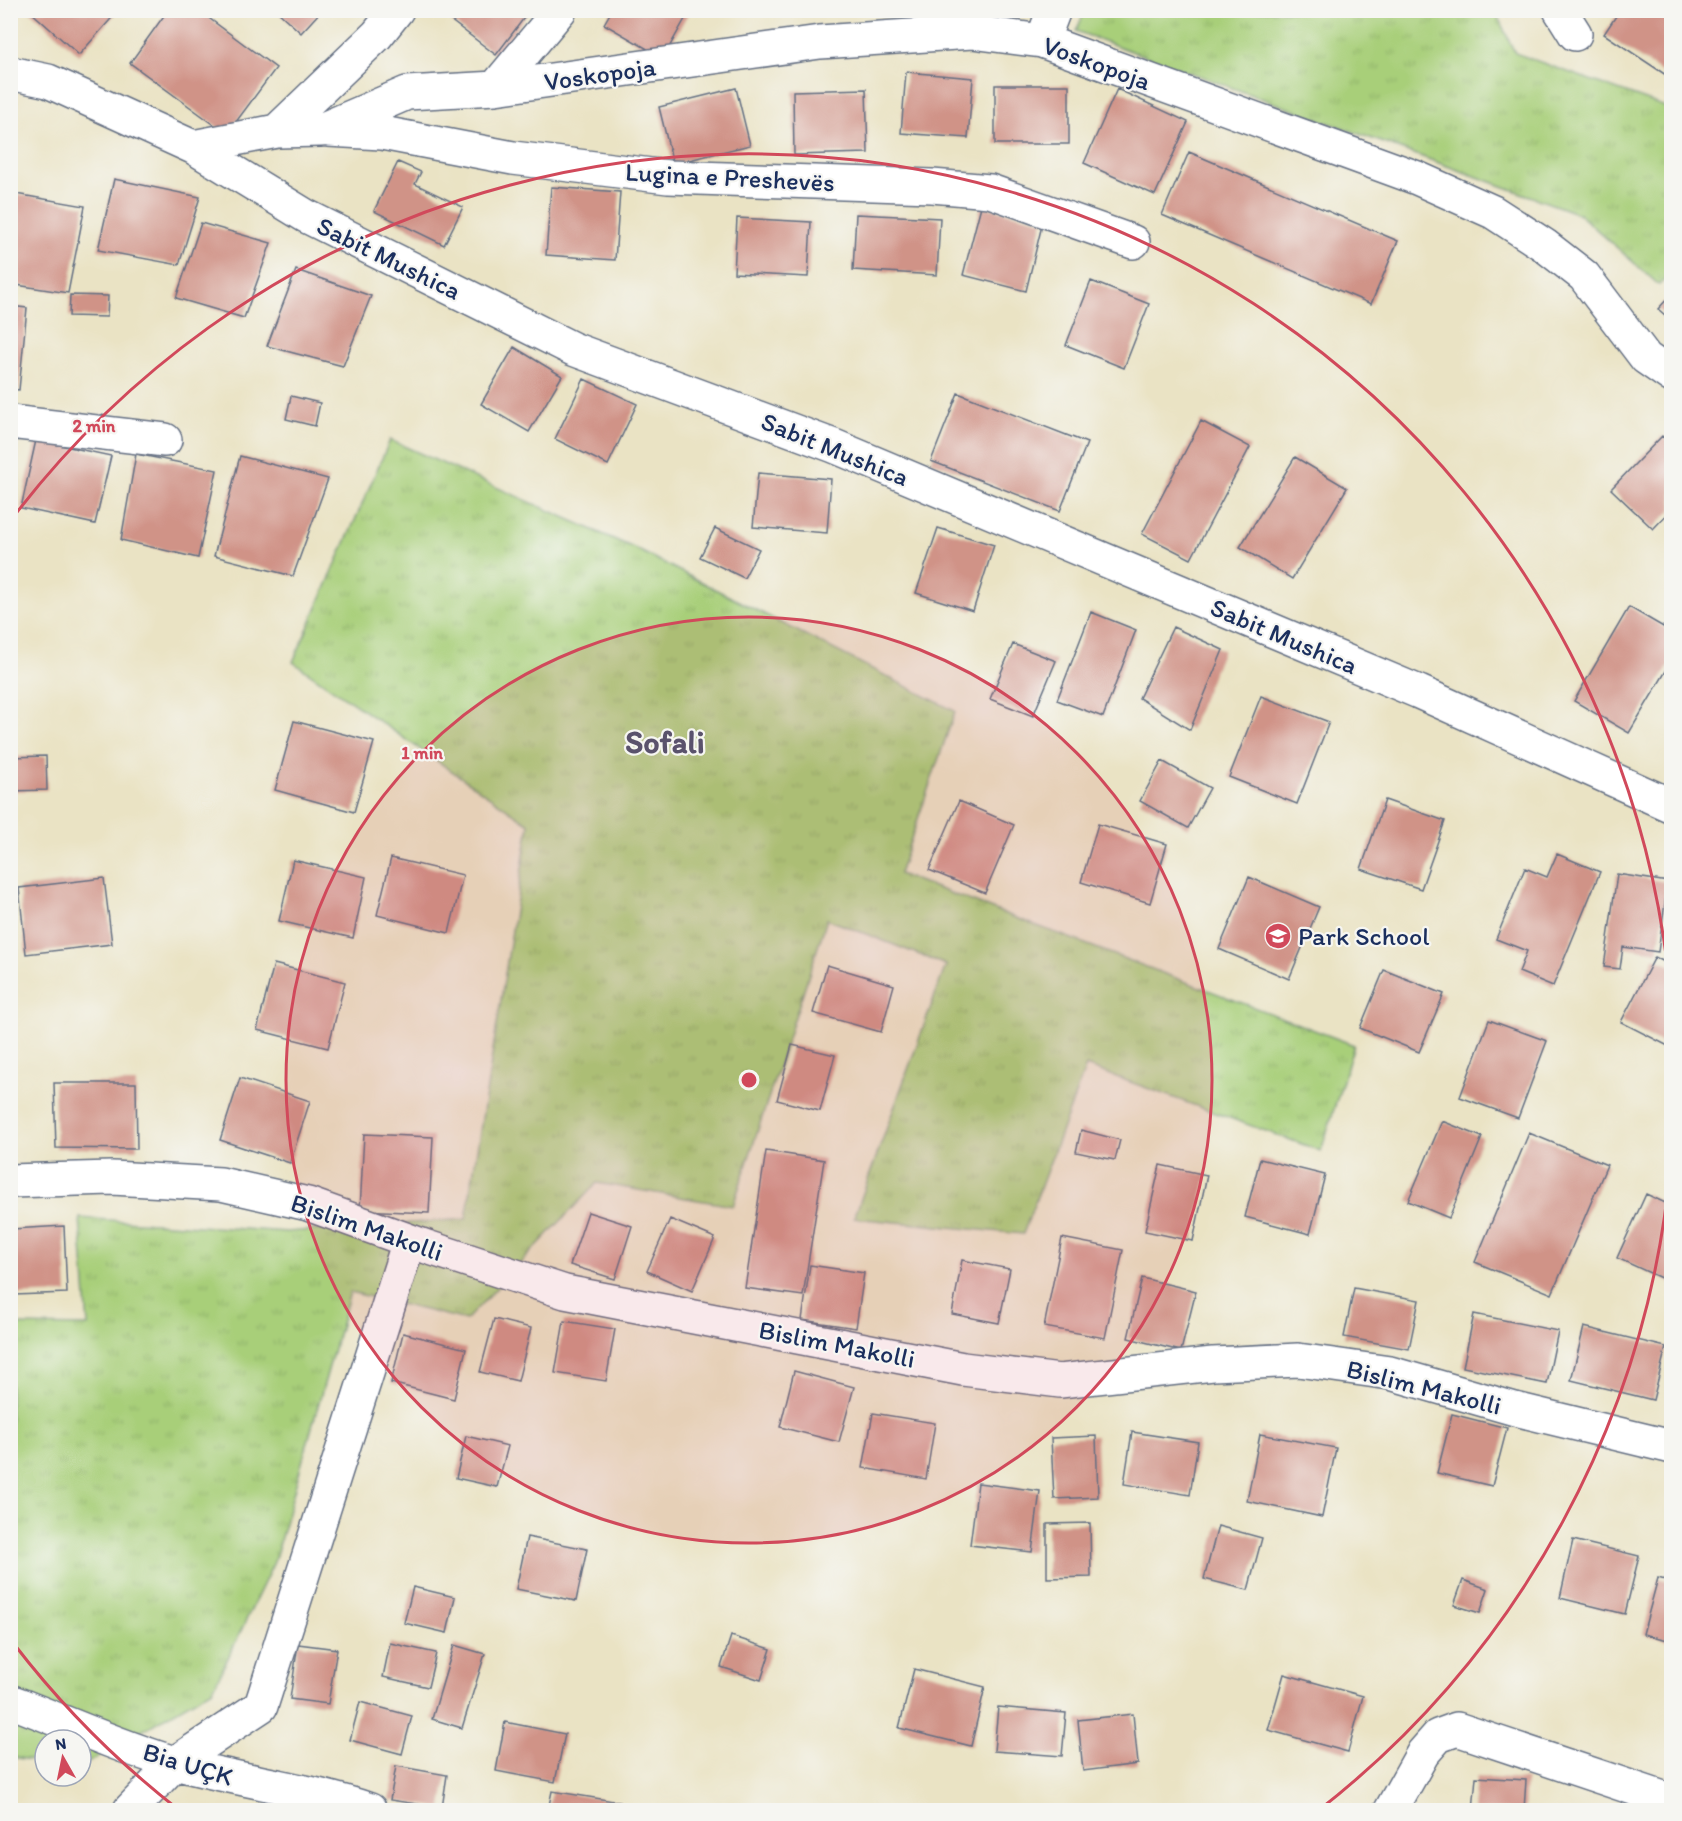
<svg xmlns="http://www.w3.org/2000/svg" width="1682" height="1821" viewBox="0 0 1682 1821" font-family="Itim,sans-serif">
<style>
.grass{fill:url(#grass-tufts);stroke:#627f6c;stroke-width:1.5}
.building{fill:#d09387}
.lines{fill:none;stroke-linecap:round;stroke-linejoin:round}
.minor-casing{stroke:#636e82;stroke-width:36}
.minor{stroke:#fff;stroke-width:33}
.ring{fill:none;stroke:#d1495b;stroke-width:3}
.labels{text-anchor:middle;stroke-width:4.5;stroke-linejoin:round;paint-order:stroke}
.street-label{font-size:26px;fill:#1b2f5e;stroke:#f6f6f2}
.poi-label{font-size:26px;fill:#1b2f5e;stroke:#f6f6f2;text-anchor:start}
.district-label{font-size:32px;font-weight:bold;fill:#5a526c;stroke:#f6f6f2}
.centre{fill:#d1495b;stroke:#f6f6f2;stroke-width:3}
.ring-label{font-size:18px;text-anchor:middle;font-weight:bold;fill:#d1495b;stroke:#f6f6f2;stroke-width:4.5;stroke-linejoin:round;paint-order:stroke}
</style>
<defs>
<pattern id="grass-tufts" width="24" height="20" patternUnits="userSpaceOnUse" patternTransform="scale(1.5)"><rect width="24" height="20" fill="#a8cf79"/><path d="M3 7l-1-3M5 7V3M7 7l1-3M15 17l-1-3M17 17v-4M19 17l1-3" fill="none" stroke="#90b26b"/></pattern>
</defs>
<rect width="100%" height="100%" fill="#f6f6f2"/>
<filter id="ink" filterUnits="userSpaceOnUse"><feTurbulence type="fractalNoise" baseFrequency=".0167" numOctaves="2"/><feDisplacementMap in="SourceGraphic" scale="12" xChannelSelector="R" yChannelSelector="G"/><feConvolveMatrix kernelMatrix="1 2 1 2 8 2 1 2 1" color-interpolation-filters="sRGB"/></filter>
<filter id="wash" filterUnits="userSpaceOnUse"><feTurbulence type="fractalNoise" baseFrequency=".008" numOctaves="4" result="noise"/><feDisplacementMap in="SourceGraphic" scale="24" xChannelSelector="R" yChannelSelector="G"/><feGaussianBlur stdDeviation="1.35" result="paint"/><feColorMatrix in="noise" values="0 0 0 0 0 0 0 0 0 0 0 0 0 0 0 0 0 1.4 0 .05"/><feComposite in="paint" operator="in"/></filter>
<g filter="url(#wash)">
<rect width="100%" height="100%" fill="#eae3c4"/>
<!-- grass -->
<path class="grass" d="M1085,11h410l20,42 156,56v166l-12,10 -80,-71 -503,-183z
M390,440l246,109 319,162 -56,163 455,171 -33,106 -235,-85 -63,168 -169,-16 92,-253 -119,-46 -94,287 -136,-23 -131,137 -116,-28 -76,270 -61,127 -132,78v-27h-36v22l-34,-5 -1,-432 78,1 -8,-108 207,14 179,-13 63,-395 -236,-162z"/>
<g id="blocks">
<!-- building -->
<path class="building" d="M29,10h86l2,2 -38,43z
M168,10h30l78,58 -49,66 -97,-71z
M276,10h46l-21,23z
M437,10h93l-34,45z
M612,10h78l-27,48 -59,-34z
M1620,10h52v69l-68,-45z
M906,72l67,6 -5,60 -67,-5z
M995,85h74v59h-74z
M736,88l14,57 -77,19 -14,-57z
M866,89l2,64 -74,2 -1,-64z
M1117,89l71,33 -33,73 -71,-32z
M1189,152l209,89 -27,63 -209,-89z
M398,162l23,10 -6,12 48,23 -19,38 -70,-34z
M114,179l86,18 -21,68 -81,-15z
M551,187l69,5 -5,68 -69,-5z
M10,193l75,13 -17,87 -58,-9z
M981,206l62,15 -17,70 -63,-16z
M856,214l84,4 -3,57 -84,-5z
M737,218l74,4 -3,55 -74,-4z
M201,223l70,20 -27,75 -68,-20z
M296,270l75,26 -28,70 -76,-20z
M1091,281l58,23 -25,64 -58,-23z
M1672,294v27l-14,-12z
M70,295l38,1 -1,21 -38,-1z
M10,306l17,2 -8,82 -9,-1z
M514,347l48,29 -33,56 -48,-28z
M584,379l53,25 -29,61 -53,-26z
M958,393l129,50 -27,68 -129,-50z
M291,396l29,7 -5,23 -29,-7z
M1201,421l49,26 -59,112 -49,-25z
M1662,436l10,9v64l-19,20 -42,-40z
M36,440l75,16 -16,68 -74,-16z
M136,454l81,16 -19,88 -77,-18z
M240,456l88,23 -35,97 -79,-20z
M1295,457l52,31 -55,91 -52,-32z
M758,473l73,6 -4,54 -74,-6z
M715,528l44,21 -15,29 -44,-21z
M938,528l56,17 -21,66 -57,-18z
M1629,607l43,25v29l-43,72 -55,-32z
M1091,612l45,18 -33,87 -46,-17z
M1173,627l50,23 -33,80 -51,-32z
M1013,644l43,17 -23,55 -43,-17z
M1261,696l68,26 -32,82 -68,-27z
M294,721l80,21 -20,70 -79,-22z
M46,756l1,34 -37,1v-34z
M1162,761l48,27 -22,40 -48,-27z
M1385,800l60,21 -24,68 -60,-20z
M959,801l55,24 -29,68 -56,-23z
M1098,824l69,20 -17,59 -69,-21z
M1557,854l43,18 -47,114 -34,-14 8,-21 -31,-12 29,-71 22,9z
M391,858l72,17 -14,58 -72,-18z
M293,860l73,17 -13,61 -74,-17z
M1617,874l51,8 -10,70 -35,-5 -3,22 -16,-2z
M1249,877l70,30 -30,72 -70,-30z
M104,878l8,66 -86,10 -7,-66z
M1655,957l17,9v82l-51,-26z
M274,964l71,18 -17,66 -71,-18z
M827,965l67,20 -13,47 -68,-19z
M1384,970l60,24 -25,58 -59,-24z
M1489,1020l58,21 -29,77 -58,-21z
M792,1045l43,10 -15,56 -43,-11z
M240,1078l70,23 -20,62 -70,-23z
M54,1083h82l1,66 -81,-1z
M1442,1121l40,16 -33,81 -41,-17z
M1081,1130l39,10 -5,20 -39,-8z
M1529,1133l78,32 -55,129 -77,-32z
M364,1134l69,3 -4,76 -69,-3z
M766,1151l58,9 -21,136 -58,-8z
M1260,1159l65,16 -15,59 -65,-17z
M1160,1165l47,10 -14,66 -48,-10z
M1646,1194l26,12v77l-55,-25z
M588,1212l44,14 -17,53 -45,-14z
M670,1219l45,19 -23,53 -45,-20z
M64,1226l3,67 -53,2 -2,-66z
M1062,1238l61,12 -18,88 -61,-11z
M962,1260l48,9 -11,54 -47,-9z
M810,1265l54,8 -8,55 -54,-8z
M1142,1278l54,13 -15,60 -53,-13z
M1354,1288l65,12 -10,49 -65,-12z
M1474,1314l84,17 -11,53 -84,-17z
M494,1319l37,9 -13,53 -38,-9z
M564,1321l51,8 -9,52 -51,-8z
M1584,1327l82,20 -13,53 -82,-20z
M403,1333l63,16 -12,50 -63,-16z
M794,1371l60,16 -15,55 -59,-15z
M873,1413l62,10 -9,56 -63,-11z
M1452,1414l55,14 -15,58 -55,-13z
M1132,1432l66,10 -8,53 -66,-11z
M1260,1434l76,14 -14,69 -75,-16z
M466,1436l42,10 -11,41 -41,-9z
M1096,1436l2,61 -44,2 -3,-61z
M978,1483l62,8 -8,61 -62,-7z
M1090,1523l1,54 -44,1v-54z
M1218,1526l44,12 -14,52 -44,-11z
M527,1537l60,12 -11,52 -60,-12z
M1573,1540l66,16 -14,58 -65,-16z
M1658,1578l14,4v59l-29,-7z
M1463,1580l25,9 -8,24 -26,-8z
M413,1587l42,10 -8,36 -43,-10z
M731,1636l40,13 -10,31 -40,-13z
M390,1643l46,10 -8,34 -45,-10z
M298,1644l39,5 -9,55 -38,-5z
M454,1645l31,9 -23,74 -30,-9z
M914,1669l71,18 -14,59 -72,-18z
M1284,1674l79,22 -15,56 -80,-22z
M360,1702l52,14 -10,38 -52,-14z
M998,1707l68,6 -4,43 -68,-5z
M1133,1714l5,50 -55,7 -5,-51z
M505,1722l60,12 -10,48 -59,-11z
M396,1766l51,9 -5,33 -52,-8z
M1476,1777l50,3 -2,30h-51z
M552,1791l68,11 -1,8h-71z"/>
</g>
</g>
<g filter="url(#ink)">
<use href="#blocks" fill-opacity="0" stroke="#636e82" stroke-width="1.5"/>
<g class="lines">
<defs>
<path id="minor" d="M1560,10l15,24
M1042,41l12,-31
M10,73l38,8 145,66 113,69 267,133 261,97 585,246 253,114
M495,88l65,-78
M328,130l54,3 131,25 155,19 264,9 58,5 143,51
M277,131l100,-96 20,-25
M193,147l84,-16 44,-1 86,-37 88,-5 325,-46 152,-10 70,9 375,137 76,34 51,33 40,31 62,82 26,18
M10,422l155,18
M10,1181l102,-3 109,6 87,20 119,43 138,45 398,77 97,12 153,-17 85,-4 92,13 125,36 157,38
M10,1701c56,21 112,47 168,63 64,17 130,25 192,46
M130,1810l45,-47 86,-57 148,-465
M1391,1810l32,-57 15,-17 19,-7 215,72"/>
</defs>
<!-- minor casing -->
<use href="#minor" class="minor-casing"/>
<!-- minor -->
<use href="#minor" class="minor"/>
</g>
</g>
<!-- distance rings -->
<circle cx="749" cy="1080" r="463" fill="#d1495b" fill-opacity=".12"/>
<g class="ring">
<circle cx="749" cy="1080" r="463"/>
<path d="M1671 1161A926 926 0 0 1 1319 1810M179 1810A926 926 0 0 1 14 1644M14 516A926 926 0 0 1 1671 999"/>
</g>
<!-- icons -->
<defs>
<symbol id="school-disc" viewBox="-11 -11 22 22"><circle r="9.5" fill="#d1495b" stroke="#f6f6f2"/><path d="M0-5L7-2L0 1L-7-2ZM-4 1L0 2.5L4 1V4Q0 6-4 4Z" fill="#fff"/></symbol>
</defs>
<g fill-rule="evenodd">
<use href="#school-disc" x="1263" y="921" width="30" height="30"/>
</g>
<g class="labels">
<!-- street labels -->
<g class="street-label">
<text transform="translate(1097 63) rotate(20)" y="9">Voskopoja</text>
<text transform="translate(600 74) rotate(-8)" y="9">Voskopoja</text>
<text transform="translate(730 177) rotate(3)" y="9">Lugina e Preshevës</text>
<text transform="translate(389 258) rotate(26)" y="9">Sabit Mushica</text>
<text transform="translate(835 449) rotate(22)" y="9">Sabit Mushica</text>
<text transform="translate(1284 636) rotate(23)" y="9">Sabit Mushica</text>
<text transform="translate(367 1227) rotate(19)" y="9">Bislim Makolli</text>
<text transform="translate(837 1344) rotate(11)" y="9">Bislim Makolli</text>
<text transform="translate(1424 1387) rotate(14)" y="9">Bislim Makolli</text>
<text transform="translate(188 1764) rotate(17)" y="9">Bia UÇK</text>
</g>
<!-- poi labels -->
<g class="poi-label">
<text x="1298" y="945">Park School</text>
</g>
<!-- district labels -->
<g class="district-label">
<text x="665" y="753">Sofali</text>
</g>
</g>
<circle cx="749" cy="1080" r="9" class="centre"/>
<g class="ring-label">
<text x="94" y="432">2 min</text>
<text x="422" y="759">1 min</text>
</g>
<!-- margin -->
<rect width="1682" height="1821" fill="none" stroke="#f6f6f2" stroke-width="36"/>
<!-- north arrow -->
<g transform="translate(63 1758) rotate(351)"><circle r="28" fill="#f6f6f2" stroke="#9ea6b7" stroke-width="1.5"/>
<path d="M0-4.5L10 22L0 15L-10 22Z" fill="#d1495b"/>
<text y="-9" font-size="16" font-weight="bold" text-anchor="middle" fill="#1b2f5e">N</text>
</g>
</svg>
